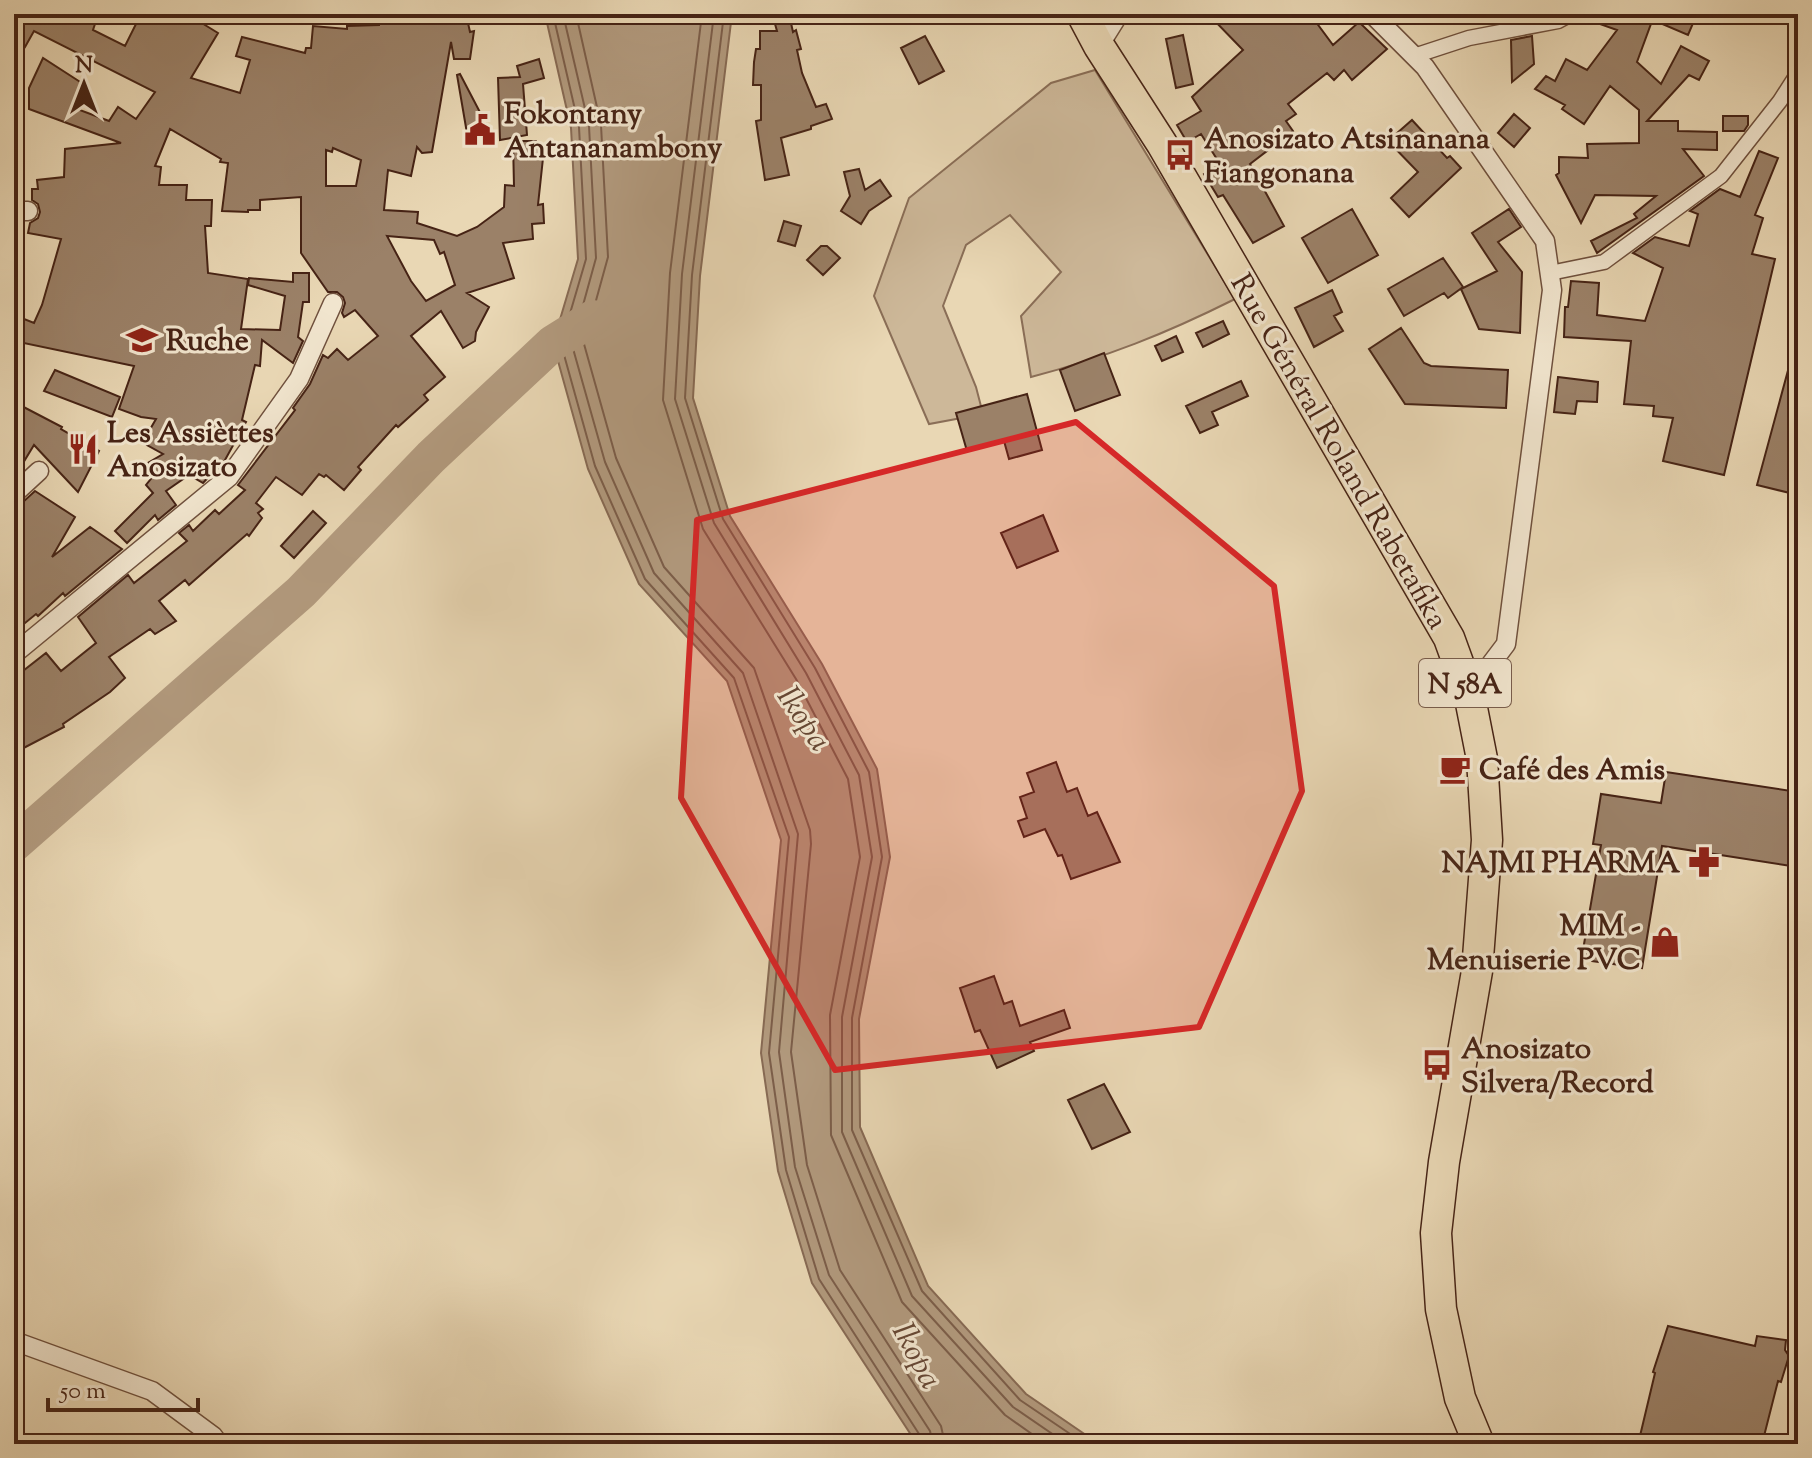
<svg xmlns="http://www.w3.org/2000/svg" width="1812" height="1458" viewBox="0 0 1812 1458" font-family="'Sorts Mill Goudy',serif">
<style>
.green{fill:#cdb899;stroke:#8a6e57;stroke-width:2}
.water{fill:#b29a7e;stroke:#876a54;stroke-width:2}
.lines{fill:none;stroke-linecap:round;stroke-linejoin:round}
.shore{stroke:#7c5e4a;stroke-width:2}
.river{stroke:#b29a7e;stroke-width:36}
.building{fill:#9b8168;stroke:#462315;stroke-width:2;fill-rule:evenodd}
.pedestrian-casing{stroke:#6f503d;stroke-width:17}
.minor-casing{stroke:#6f503d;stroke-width:21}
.primary-casing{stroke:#462315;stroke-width:33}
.pedestrian{stroke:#f1e5ce;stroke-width:14}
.minor{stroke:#f1e5ce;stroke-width:18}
.primary{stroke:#e9d7b4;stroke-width:30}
.marked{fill:#d62828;fill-opacity:0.2;stroke:#d62828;stroke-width:6;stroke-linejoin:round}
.labels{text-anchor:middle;stroke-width:6;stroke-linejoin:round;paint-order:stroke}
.shield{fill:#f1e5ce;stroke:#795d4c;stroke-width:2}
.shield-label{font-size:28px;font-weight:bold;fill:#462315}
.poi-label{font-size:30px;font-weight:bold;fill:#462315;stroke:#f1e5ce;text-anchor:start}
.street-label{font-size:30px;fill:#462315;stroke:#f1e5ce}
.water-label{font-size:32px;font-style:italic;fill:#664734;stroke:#f1e5ce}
</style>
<rect width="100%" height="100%" fill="#e9d7b4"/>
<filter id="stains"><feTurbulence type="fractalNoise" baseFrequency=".0025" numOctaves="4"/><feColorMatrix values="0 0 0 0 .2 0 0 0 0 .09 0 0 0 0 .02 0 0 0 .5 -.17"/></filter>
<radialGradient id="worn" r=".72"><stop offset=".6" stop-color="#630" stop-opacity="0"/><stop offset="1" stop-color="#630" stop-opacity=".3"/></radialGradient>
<!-- green -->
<path class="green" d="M1095,70l140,229c-70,35 -128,58 -204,78l-10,-61 40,-44 -51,-57 -44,30 -23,61 33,81 7,27 -54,10 -55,-128 35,-98 142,-115z"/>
<!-- water -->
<path class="water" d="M545,14h187l-32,262 -7,122 37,118 92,148 55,105 13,88 -31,162 1,108 68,159 98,108 73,50h-182l-105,-161 -34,-112 -17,-118 20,-213 -54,-159 -88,-97 -51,-115 -35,-126 25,-84 -7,-131z"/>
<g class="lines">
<!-- shore -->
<path class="shore" d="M553,14l26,113 7,132 -25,85 34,122 50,113 89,99 55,159 -20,216 17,117 33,109 102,158 2,7
M563,14l26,112 7,132 -24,87 33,117 49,111 89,100 55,161 -19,218 16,115 34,108 101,156 3,13
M576,14l25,111 7,132 -24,87 32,114 48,109 90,101 56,162 1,14 -20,208 16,113 33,105 101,156 4,18
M702,14l-32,259 -7,127 40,129 93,150 52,100 12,78 -30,158 1,120 71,167 103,113 41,29
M714,14l-32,260 -7,125 39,124 92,150 53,102 13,82 -30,160v115l70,164 101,111 54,37
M724,14l-32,261 -7,123 38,121 92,149 54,104 13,85 -30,161v112l70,161 98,109 65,44"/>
<!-- river -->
<path class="river" d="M14,844l287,-252 130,-135 122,-114 40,-25"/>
</g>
<!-- building -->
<path class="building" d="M41,14h39l15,10 -2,6 32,16 16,-32h46l31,19 -27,45 49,15 10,-33 -14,-4 6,-19 63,16 1,-5h5l2,-22 34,3v-3l32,-1v-11h87l4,18 4,-1 -4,28h-16l-3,-17 -19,110 -10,1 -5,-6 -6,29 -23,-6 -4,40 34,2 -1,11 40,13 20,-9 27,-20 1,-22 9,1 -1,-45h23l1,17h6l-5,47 5,-1 1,19 -12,1 1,15 -30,4 11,35 -47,15 22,14 -13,25 -1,9 -12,7 -22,-37 -30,25 34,41 -21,18 4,5 -30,27 -2,-2 -38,42 3,3 -17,20 -18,-15 -2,2 -5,-3 -17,21 -26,-18 -20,26 7,6 -5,4 4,5 -13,18 -2,-2 -58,51 -4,-5 -26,21 17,20 -21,13 -5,-5 -41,28 16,21 -15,14 -47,32 1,3 -50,26v-75l32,-25 15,18 35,-28 -18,-26 50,-42 6,8 53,-42 -8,-8 10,-8 4,6 22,-21 4,4 26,-24 -7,-5 57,-75 -2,-2 17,-24 13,-29 5,3 9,-9 11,11 30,-24 -23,-26 -11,7 -2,-4 3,-10 -2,-6 -6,-5h-9l-27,-39v-56l-41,3v10h-12v2l-26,-1 6,-48 -8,-1 1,-3 -51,-30 -15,37 6,1 -2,18h28l-1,15h26l-1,26h-6l3,47 40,6 -7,50 39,1 5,-34 -37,-11 1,-7 44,4v-9h16v29h-6l-5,35 5,4 -10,22 -31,-23 -2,26 -5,-1 -13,55 4,2 -26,47 -3,-1 -14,15 -14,-8 -23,16 10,14 -18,15 -3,-5 -28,28 -12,-12 38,-38 -7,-8 8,-10 -8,-11 17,-10 -16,-9 2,-4 -4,-3 11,-19 -15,-2 -22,-8 15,-43 -120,-25v-26l20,8 8,-18 19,-66 -33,-6 2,-10 8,-5 2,-6 -2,-8 -6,-4v-11h6l-1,-9 27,-3 1,-28 56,-6 -92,-34v-21l14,-30 45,29 -11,22 32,12 9,-14 18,12 19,-27 -121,-61 -9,16 -11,-8v-5l11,-19 10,6zM333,148l28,12 -5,26h-30v-36l6,2zM387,236l47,4 6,14 4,-2 11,33 -29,16 -15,-20z
M783,14h6l4,18 3,-2 5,19 -4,1 5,23 14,34 10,-3 6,15 -21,7v3l-30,9 8,37 -24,5 -9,-59 5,-1v-35h-8l1,-23 2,-13h4v-18h17l-4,-14z
M1208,14h102l23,31 26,-23 28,27 -35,31 -8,-10 -10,10 -7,-7 -39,31 8,10 -10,7 7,10 -43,33 34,62 -31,17 -30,-48 -5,2 -14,-23 16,-10 -19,-30 -14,8 -10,-17 24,-14 -9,-14 51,-47z
M1581,14h51l20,7 -15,41 24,22 20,-38 28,15 -10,19 -10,-5 -42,46h31v10l39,1v18l-34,-1 21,27 -107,77 -6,-12 46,-23 -3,-4 22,-18 -61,-1 -14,28 -25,-48 3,-2v-16l29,1 -1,-14 52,-1v-33l-29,-24 -26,38 -22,-15 3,-4 -30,-16 11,-13 9,5 11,-22 21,11 30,-40 -37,-13z
M1639,14h58l-9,21z
M1183,35l10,49 -17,4 -10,-49z
M925,36l19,35 -25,13 -18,-36z
M1532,36l2,28 -22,18 -1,-42z
M539,59l5,19 -21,6 4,51 -27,5 -2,-62 22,-1 -3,-11z
M460,74l35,67 -26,4 -12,-70z
M1514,114l16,14 -16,19 -16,-14z
M1723,116h25v9l-4,6h-21z
M1412,120l35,38 3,-2 11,12 -52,49 -18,-19 27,-26 -30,-31z
M1759,151l19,7 -23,57 8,3 -11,36 23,5 -51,216 -61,-14 10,-43 -20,-2 1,-10 -30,-2 7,-63 -67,-4 1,-30h3l3,-26 28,2 -2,32 48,6 18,-53 -30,-15 22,-16 34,9 9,-32 -8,-3 30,-22 20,8z
M859,169l6,21 15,-10 11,16 -22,15 -8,13 -20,-13 9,-15 -6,-24z
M1352,209l26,46 -50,28 -26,-45z
M1509,209l12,18 -23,15 24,30 -2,61 -41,-4 -18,-40 36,-18 -25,-38z
M784,221l17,5 -6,20 -17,-5z
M821,246h6l13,12 -17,17 -16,-15z
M1443,258l20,29 -15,11 -4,-5 -40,23 -16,-27z
M1332,290l10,22 -8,4 9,15 -29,16 -19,-39z
M1223,321l6,13 -26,13 -7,-14z
M1401,328l23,35 7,3 77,4 -2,38 -101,-4 -36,-55z
M1176,336l7,16 -21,9 -7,-15z
M1793,352l5,1v142l-41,-10z
M1104,353l16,42 -45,16 -15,-41z
M55,370l65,27 -8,20 -68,-26z
M1558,377l40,5 -1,20 -20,-1 -2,13 -21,-2z
M1241,381l7,15 -36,16 6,13 -18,8 -14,-27z
M1027,394l15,56 -33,9 -5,-18 -37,10 -11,-38z
M14,402l48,25 -1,2 38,22 -21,41 -44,-47 -20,33z
M35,491l40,26 -23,40 38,-30 32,22 -57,47 -2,-3 -25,23 -2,-2 -22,18v-126l8,-3z
M313,511l13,12 -32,35 -13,-12z
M1043,515l15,36 -41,17 -16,-35z
M1056,762l11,30 10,-4 11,28 9,-4 23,50 -49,17 -9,-24 -4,1 -13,-27 -21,8 -6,-16 9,-3 -7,-21 14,-5 -7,-19z
M1666,772l132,20v75l-136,-21 -20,122 -50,-7 -9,-11 18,-105 -8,-1 8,-50 60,9z
M994,976l10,28 8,-3 8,25 44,-16 6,18 -40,14 4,9 -37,17 -17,-38 -5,2 -15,-44z
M1104,1084l26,48 -38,17 -24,-49z
M1668,1326l87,20 2,-10 29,4 -1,10 4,6 -8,26 -3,-1 -16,63h-75l-47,-8 15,-63 -2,-1z"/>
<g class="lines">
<defs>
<path id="pedestrian" d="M1414,56l55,-18 89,-17 13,-7
M1550,273l54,-11 117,-86 59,-75 18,-28"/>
<path id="minor" d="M1372,14l53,53 120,174 7,49 -46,354 -37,49
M1099,46l20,-32
M14,211h14
M14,494l25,-23
M14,654l215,-177 70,-98 34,-76
M14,1341l138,50 61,45 6,8"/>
<path id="primary" d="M1082,14l17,32 63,98 287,494 20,55 13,66 5,81 -10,131 -33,191 -8,71 5,76 19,89 19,46"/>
</defs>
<!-- pedestrian casing -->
<use href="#pedestrian" class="pedestrian-casing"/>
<!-- minor casing -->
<use href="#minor" class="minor-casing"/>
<!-- primary casing -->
<use href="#primary" class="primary-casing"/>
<!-- pedestrian -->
<use href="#pedestrian" class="pedestrian"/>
<!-- minor -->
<use href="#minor" class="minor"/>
<!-- primary -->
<use href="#primary" class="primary"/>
</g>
<!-- marked area -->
<path class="marked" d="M1076,422l198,164 28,205 -103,236 -364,43 -154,-272 16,-278z"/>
<!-- icons -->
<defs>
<symbol id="civic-bare" viewBox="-9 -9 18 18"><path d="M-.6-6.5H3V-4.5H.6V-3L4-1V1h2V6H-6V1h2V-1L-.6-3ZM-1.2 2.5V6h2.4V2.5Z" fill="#8f2418" stroke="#f1e5ce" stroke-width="2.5" paint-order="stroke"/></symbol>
<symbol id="bus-bare" viewBox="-9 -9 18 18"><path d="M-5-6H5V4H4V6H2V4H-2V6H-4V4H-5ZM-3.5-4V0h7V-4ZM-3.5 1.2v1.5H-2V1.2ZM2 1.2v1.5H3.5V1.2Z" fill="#8f2418" stroke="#f1e5ce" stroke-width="2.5" paint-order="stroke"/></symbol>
<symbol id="school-bare" viewBox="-9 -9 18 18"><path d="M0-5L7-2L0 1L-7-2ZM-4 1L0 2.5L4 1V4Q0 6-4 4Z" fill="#8f2418" stroke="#f1e5ce" stroke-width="2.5" paint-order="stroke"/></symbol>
<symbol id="restaurant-bare" viewBox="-9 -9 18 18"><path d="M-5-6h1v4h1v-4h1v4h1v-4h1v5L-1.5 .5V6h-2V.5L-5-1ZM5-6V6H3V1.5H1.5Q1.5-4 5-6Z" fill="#8f2418" stroke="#f1e5ce" stroke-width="2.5" paint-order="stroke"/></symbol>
<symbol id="cafe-bare" viewBox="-9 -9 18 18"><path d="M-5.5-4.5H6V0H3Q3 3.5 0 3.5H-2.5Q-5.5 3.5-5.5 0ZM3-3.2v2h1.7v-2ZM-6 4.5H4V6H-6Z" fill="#8f2418" stroke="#f1e5ce" stroke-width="2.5" paint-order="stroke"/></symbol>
<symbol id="pharmacy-bare" viewBox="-9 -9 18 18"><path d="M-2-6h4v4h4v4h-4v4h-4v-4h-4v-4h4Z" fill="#8f2418" stroke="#f1e5ce" stroke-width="2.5" paint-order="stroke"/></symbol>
<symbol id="shop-bare" viewBox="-9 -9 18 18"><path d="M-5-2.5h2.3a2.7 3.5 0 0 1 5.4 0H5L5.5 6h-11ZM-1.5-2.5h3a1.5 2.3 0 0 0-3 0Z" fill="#8f2418" stroke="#f1e5ce" stroke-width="2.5" paint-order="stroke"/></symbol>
</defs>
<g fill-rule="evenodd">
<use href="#civic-bare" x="458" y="108" width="44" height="44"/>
<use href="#bus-bare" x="1158" y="133" width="44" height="44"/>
<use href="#school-bare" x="120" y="318" width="44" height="44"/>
<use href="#restaurant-bare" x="61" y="427" width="44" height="44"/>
<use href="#cafe-bare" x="1433" y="747" width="44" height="44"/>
<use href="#pharmacy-bare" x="1682" y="840" width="44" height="44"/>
<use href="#shop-bare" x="1643" y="920" width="44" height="44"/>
<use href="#bus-bare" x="1415" y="1043" width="44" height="44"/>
</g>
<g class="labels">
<!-- shield labels -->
<rect class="shield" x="1419" y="659" width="92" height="48" rx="6"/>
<g class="shield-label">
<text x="1465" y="693">N 58A</text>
</g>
<!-- poi labels -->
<g class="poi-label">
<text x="504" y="123">Fokontany<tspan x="504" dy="34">Antananambony</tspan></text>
<text x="1204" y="148">Anosizato Atsinanana<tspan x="1204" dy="34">Fiangonana</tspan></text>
<text x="166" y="350">Ruche</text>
<text x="107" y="442">Les Assièttes<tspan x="107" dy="34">Anosizato</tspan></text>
<text x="1479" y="779">Café des Amis</text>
<text x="1680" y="872" text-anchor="end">NAJMI PHARMA</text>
<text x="1641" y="935" text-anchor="end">MIM -<tspan x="1641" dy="34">Menuiserie PVC</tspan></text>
<text x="1461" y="1058">Anosizato<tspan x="1461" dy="34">Silvera/Record</tspan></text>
</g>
<!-- street labels -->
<g class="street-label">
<text transform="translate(1340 451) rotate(60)" y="10">Rue Général Roland Rabetafika</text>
</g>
<!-- water labels -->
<g class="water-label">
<text transform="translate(805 718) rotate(56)" y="11">Ikopa</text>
<text transform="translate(918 1355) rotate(62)" y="11">Ikopa</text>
</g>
</g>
<!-- margin -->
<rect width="1812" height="1458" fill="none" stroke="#e9d7b4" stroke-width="48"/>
<rect x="16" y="16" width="1780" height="1426" fill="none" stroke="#462315" stroke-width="4"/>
<rect x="24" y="24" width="1764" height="1410" fill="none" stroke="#462315" stroke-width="2"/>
<!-- north arrow -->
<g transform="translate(84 84)" stroke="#f1e5ce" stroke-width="6" paint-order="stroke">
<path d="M0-6L14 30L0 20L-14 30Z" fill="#462315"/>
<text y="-12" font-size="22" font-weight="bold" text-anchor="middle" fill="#462315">N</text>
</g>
<!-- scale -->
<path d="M48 1398v12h150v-12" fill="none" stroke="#462315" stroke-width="4"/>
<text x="60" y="1398" font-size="24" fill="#462315" stroke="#f1e5ce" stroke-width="6" paint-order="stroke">50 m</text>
<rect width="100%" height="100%" filter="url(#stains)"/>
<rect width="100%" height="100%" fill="url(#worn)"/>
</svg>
